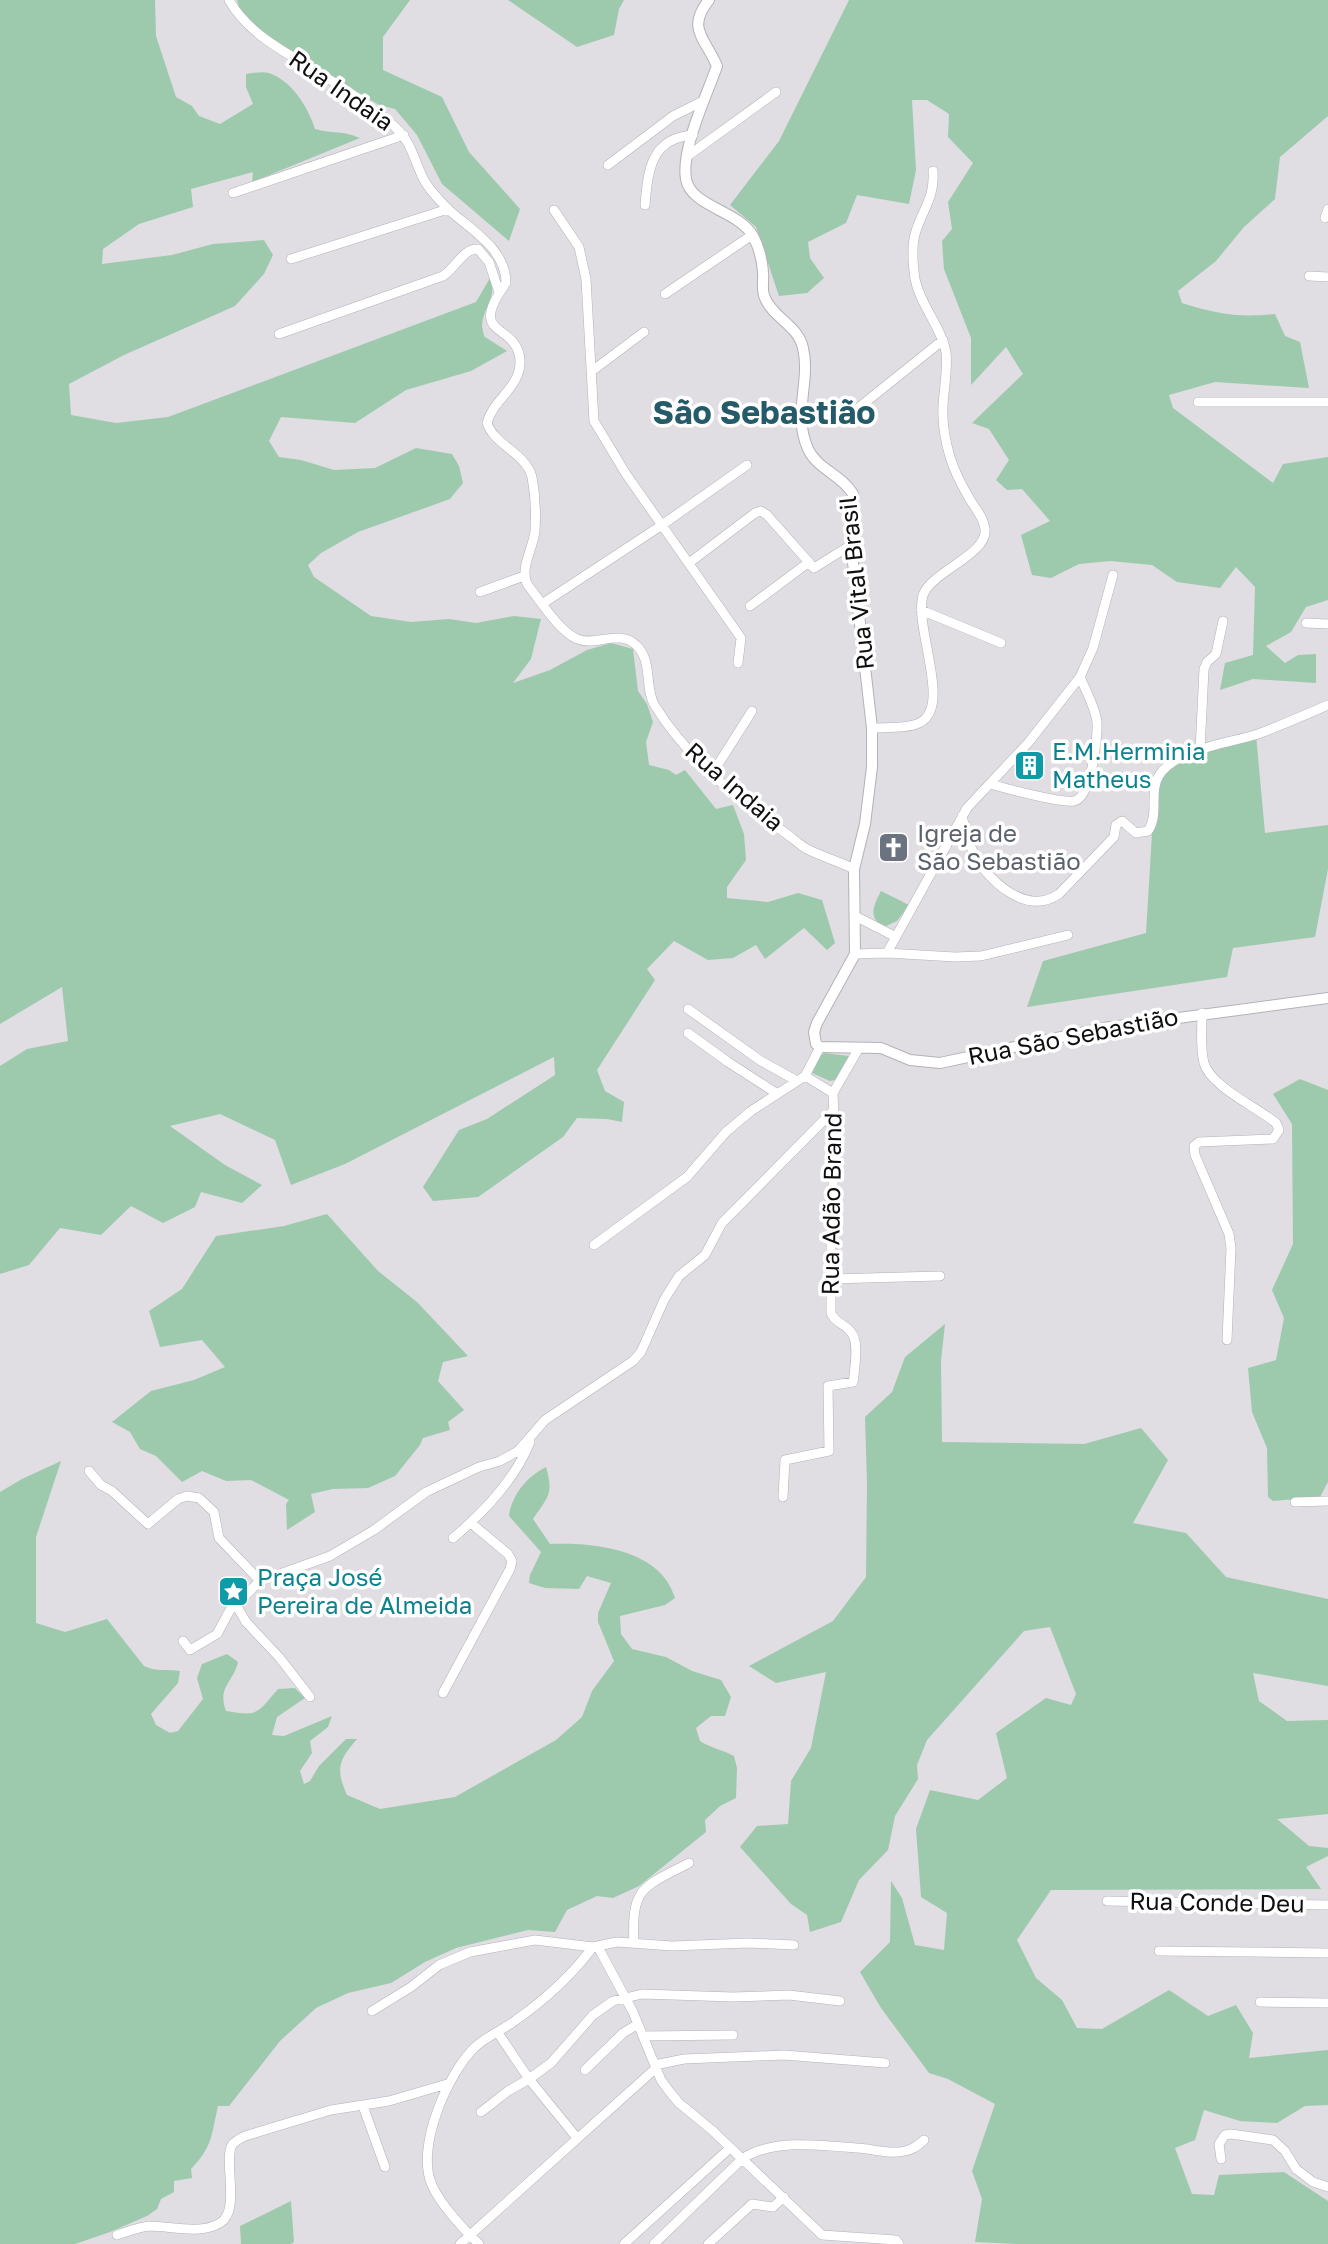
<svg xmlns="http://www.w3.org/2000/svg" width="1328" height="2244" viewBox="0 0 1328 2244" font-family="'Golos Text',sans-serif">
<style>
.green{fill:#9dcaad}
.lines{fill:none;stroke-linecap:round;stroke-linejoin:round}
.minor-casing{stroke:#b4b1b7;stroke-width:10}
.tertiary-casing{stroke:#b4b1b7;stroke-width:12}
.minor{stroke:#fff;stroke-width:9}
.tertiary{stroke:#fff;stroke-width:10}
.labels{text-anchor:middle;stroke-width:7;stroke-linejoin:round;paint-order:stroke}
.street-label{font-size:24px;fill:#0f0e10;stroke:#fff}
.culture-label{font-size:24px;fill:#0d838f;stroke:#fff;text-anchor:start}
.worship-label{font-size:24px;fill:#5b616d;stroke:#fff;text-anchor:start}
.district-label{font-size:32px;font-weight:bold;fill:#255a68;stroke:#fff}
</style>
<rect width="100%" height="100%" fill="#e0dde3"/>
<!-- green -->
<path class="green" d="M0,0h155l1,36 20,61 16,9 7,10 21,8 33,-20 -7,-17v-13c7,-1 16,-3 23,-1 23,8 39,34 46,56 17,5 27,1 45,9l-108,44 1,-10 -62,17 2,18 -54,17 -36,25 -1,15 70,-9 41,-11 51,-4 9,15 -9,19 -29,32 -111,49 -55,29 2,31 45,8 52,-6 308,-115 14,-24c8,18 -7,30 -8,47 0,1 2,12 3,12l22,14 -36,20 -65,19 -51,33 -74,-6 -12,24 10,16 22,3 33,10 41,-2 41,-20 36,6 7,12 4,17 -13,16 -92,33 -37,21 -13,12 6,12 57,39 40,6 38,-3 27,4 38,-7 27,3 -10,40 -18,24 37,-13 37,-20 24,-7 22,6 5,42 9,13 6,18 -7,20 3,23 20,5 7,5 9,-5 31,39 17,-4 11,29 2,26 -19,27v11l41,4 30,-9 24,7 13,43 -8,7 -23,-22 -39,31 -9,-14 -23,13 -25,2 -34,-19 -27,28 8,11 -58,90 8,21 19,11 -2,20 -15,-3 -30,-1 -14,19 -85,60 -45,4 -10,-14 36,-57 28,-11 68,-44 -1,-18 -209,107 -54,21 -16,-45 -55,-26 -50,12 55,39 37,20 -20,18 -41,-11 -6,15 -32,16 -32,-17 -30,29 -41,-7 -31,37 -29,9v-208l27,-17 41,-8 -6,-54 -62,37z
M237,0h173l-27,37v33l59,27 27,55 51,57 -11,32 -67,-57 -25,-49 -22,-26 -16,-4 -128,-78 -10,-15z
M508,0h116l-5,9 -5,26 -37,12z
M849,0h479v116l-48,41 -5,42 -31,28 -28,34 -38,30 4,12c35,11 57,15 93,11l10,22 15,6 9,46 -94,-6 -46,13 4,13 100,75 10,-19 45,-7v143l-22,7 -15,25 -25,14 19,17 13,-8 18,-1v29l-63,-4 -33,11 5,-27 28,-8 2,-68 -19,-20 -16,21 -43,-6 -25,-17 -42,-4 -31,3 -28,14 -19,-3 -11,-40 29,-14 -28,-32 -15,1 -11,-10 13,-20 -20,-31 -17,-6 51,-49 -17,-27 -35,38v-47l-27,-69 -2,-28 10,-12 -4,-27 25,-39 -25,-26 1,-23 -22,-14h-15l4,70 -7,34 -52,-9 -11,28 -38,19 2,16 14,20 -17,15 -28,3 -23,-69 -26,-22 49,-64z
M1256,735l9,98 63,-8v44l-13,68 -82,11 -6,29 -200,30 16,-46 103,-28 9,-149 22,-25z
M881,891l28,14 -12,16 -13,6c-17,-10 -10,-22 -3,-36z
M824,1053l25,3v4l-14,20 -5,1 -18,-8 7,-16z
M1300,1079l28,11v392l-8,15 -47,4 -5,-4 -1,-49 -15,-36 -4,-44 28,-8 8,-42 -12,-28 21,-46 -1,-120 -19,-30z
M327,1214l51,57 39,31 51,54 -25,6 -5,19 26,29 -16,12 2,8 -27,8 -3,7 -25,31 -27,12 -35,1 -22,5 4,18 -28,18 -1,-26 3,-4 -38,-20 -25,1 -24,-10 -20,11 -26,-26 -16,-7 -10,-17 -18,-10 39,-31 43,-11 31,-13 -23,-27 -42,7 -11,-36 33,-22 34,-53 68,-10z
M945,1324l-4,37 1,81 142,2 57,-16 27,32 -35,63 53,10 40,44 102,22v87l-75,-13 6,28 28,20 41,-1v94l-51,5 32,27 19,2v8l-22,11 15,22 -270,1 -34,50 19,38 26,22 15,28 25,1 67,-39 39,26 28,-11 17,28 -4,25 79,-8v55l-23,1 -28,17 -37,-2 -36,-11 -9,30 -20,8 17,46 22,1 5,-20 65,-3 44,29v43h-311l-42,-2 7,-43 -10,-28 23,-67 -47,-25 -19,-6 -48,-65 -21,-36 30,-30 1,-61 11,17 13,47 29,5 3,-37 -26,-16 -5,-68 14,-39 48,10 29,-22 -11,-45 50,-35 25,7 5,-11 -26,-67 -26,4 -97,109 -10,25 1,14 -23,37 -7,34 -29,30 -18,42 -31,10 -3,-17 -16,-11 -51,-57 17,-21 31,-2 3,-43 20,-33 15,-76 -50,11 -27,-17 84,-45 33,-44 1,-94 -2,-66 27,-25 13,-35z
M61,1461l-25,76v86l29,9 42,-13 37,47c11,6 24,3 36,5l-2,12 -27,31 5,11 14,8 8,-2 25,-32 -6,-21 5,-14 25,-10 11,8c-5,21 -21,25 -12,49 33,6 31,2 52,-22l17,-1 10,10 -28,19 -5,18 12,1 48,-20 -4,11 -18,14 2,12 -12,18 4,13 6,-3 9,-15 27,-27h11c-18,21 -22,29 -10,56l33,14 75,-12 101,-57 26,-23 10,-26 22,-30 -16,-39v-9l13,-30 -24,-7 -8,13 -34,-1 -16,-5 1,-8 11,-23 -32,-36c3,-22 18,-39 37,-49 8,27 2,30 -13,52l17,25c43,-2 111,5 125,54l-10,7 -45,11 1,18 11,15 34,8 26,14 29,9 10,17 -6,19h-14l-15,12 4,13c11,7 23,9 34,15l3,12 -1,30 -16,8 -15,14 1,12 -67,54 -26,12 -16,-2 -30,14 -12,22 -27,-2 -72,18 -31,14 -34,21 -43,10 -32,15 -36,33 -51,65h-11c-7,30 -5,40 -27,63l1,9 -18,3v11l-13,7 -4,10 -10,7 -37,16 -35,12h-75v-752l22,-13z
M291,2201l3,41 -3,2h-50l-1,-18z"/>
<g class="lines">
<defs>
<path id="minor" d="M229,0c21,37 61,54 95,76 24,15 48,31 70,50 17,15 19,31 28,50 5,12 18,25 27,34 22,20 57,39 57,73 -41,57 12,38 14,78 1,26 -27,38 -33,62 7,22 39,30 45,54 3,16 4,38 3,54 -2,18 -15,36 -8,53 12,15 32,47 50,55 19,8 43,-11 60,7 16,16 7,42 18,60 32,51 80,92 129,126 7,5 14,11 21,16 15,8 33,13 49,21
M689,155l87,-63
M608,165l65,-49 30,-15
M233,193l171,-58
M645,205c3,-35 6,-67 48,-70
M554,210l25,37 7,32 8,142 32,53 115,164 -3,25
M1325,218l3,-9
M291,259l157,-50
M1309,276l19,1
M665,294l87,-59
M279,334l164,-58c13,-9 21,-28 35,-27l11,13 10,30
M592,371l52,-39
M1198,402h130
M847,417l96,-77
M689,563l66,-50 6,-2 6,4 47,53 37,-23
M480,592l44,-16
M542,604l120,-79 85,-60
M750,606l59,-44
M921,610l80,33
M1306,623l22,1
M872,728c14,-1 34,1 47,-5 36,-16 -10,-105 6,-132 12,-21 63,-38 60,-62 -1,-12 -12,-23 -17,-33 -7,-12 -14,-26 -18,-39 -5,-17 -8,-34 -7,-52 1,-17 5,-36 3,-53 -5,-26 -26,-47 -31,-73 -2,-14 -4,-34 1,-48 7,-22 19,-34 17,-60
M1200,751l4,-82 3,-7 9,-8 7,-33
M712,774l40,-63
M990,784c18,5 68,19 84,17 17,-2 24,-64 23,-79 -2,-15 -11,-31 -17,-45
M962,816c3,13 6,26 12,38 15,28 53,62 85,40l55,-57 2,-12 6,-4 14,12 12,-2c12,-17 0,-40 12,-57 17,-25 70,-31 98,-40 24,-9 47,-19 70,-29
M855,916l41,21
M887,953l80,-145 61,-65 52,-66 13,-29 20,-73
M855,954l32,-1 68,4 26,-1 87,-21
M688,1009l73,52 36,20
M1202,1013c0,17 -2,34 2,50 7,24 53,44 72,60l3,7 -6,9 -74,3 -5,4 1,9 34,79 2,14 -4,92
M688,1033l40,29 48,31
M805,1076l15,-29
M805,1076l28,17
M594,1245l93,-68 39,-45 25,-21 54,-35
M830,1279l110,-3
M89,1471l12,14 11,6 36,33 30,-25 9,-3 12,2 15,14 5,26 41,43
M783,1497l2,-37 44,-9 -1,-65 25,-4 1,-6c1,-12 5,-35 -3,-44 -6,-8 -16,-9 -20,-19v-80l4,-95 -2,-45 26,-45
M1295,1502l33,-1
M453,1538c30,-25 62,-59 77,-96
M235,1603l11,19 33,35 31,40
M183,1641l7,9 27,-16 13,-24 30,-29 70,-25 44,-26 52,-38 53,-25 21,-6 18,-10 27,-31 88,-59 8,-9 23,-52 15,-24 26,-21 17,-32 110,-111
M443,1693l67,-124 2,-8 -4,-7 -37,-31
M1107,1901l221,4
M634,1943c-3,-56 9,-56 55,-80
M598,1947l35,65 28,68 8,11 10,12 34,28 109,104 74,5 3,4
M1159,1951l169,2
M1260,2002l68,1
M372,2011l39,-24 28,-22 31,-13 65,-12 58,7
M498,2033l31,46 48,59
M643,2036l90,-1
M655,2065l29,-6 100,-4 101,8
M585,2070l38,-37 15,-9
M363,2106l22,61
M481,2112l27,-21 21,-12 22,-16 42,-48 20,-14 29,-7 91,3 56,-2 51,6
M1221,2159l-2,-15 6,-9 6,-1 42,6 12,11 11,18 17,13 15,5
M117,2235c10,-3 22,-8 32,-9 22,0 51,9 71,-3 21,-12 3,-63 12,-78 3,-4 9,-7 13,-9l86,-26 58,-9 58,-17
M460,2244l196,-176
M479,2244c-15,-14 -39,-40 -47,-59 -17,-37 16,-112 43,-138 12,-11 28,-17 41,-27 30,-21 55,-44 77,-73l24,-5 55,4 76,-3 46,2
M624,2244l106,-96
M654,2244l88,-85c32,-22 87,-13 125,-10 12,2 26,5 38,2 8,-1 13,-6 19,-11
M708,2244l44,-40 21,3 11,-10"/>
<path id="tertiary" d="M709,0c-23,28 -4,38 8,66 -10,29 -36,82 -31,113 5,28 52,31 67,57 6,11 9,23 10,36 1,8 -2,19 2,26 8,20 33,27 38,50 8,34 -11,65 5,101 9,20 34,26 45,45l-2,51 21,183v39l-7,57 -11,45 1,85 -38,69 -3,9 2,12 4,3 61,1 29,12 30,3 163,-35 225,-30"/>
</defs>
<!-- minor casing -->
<use href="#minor" class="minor-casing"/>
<!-- tertiary casing -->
<use href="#tertiary" class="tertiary-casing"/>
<!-- minor -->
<use href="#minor" class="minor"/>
<!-- tertiary -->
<use href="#tertiary" class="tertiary"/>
</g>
<!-- icons -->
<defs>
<symbol id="building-square" viewBox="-11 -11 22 22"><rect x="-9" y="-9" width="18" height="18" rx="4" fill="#0f9aa8" stroke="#fff"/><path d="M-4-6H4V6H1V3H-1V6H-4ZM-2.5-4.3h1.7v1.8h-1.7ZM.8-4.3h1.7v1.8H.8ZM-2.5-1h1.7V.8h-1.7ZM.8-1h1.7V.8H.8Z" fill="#fff"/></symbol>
<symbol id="church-square" viewBox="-11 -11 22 22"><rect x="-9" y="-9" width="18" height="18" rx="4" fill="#6b7280" stroke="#fff"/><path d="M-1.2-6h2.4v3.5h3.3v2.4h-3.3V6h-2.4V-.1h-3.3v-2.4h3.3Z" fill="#fff"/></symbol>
<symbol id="sight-square" viewBox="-11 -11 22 22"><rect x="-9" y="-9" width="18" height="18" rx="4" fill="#0f9aa8" stroke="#fff"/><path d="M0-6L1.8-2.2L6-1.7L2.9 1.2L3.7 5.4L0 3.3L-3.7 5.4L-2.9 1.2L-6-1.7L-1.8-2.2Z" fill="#fff"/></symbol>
</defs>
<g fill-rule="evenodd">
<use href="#building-square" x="1012" y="748" width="35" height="35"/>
<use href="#church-square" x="876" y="830" width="35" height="35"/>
<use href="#sight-square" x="216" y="1574" width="35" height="35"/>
</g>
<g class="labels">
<!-- street labels -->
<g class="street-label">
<text transform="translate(341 91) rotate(35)" y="8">Rua Indaia</text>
<text transform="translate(857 583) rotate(-96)" y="8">Rua Vital Brasil</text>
<text transform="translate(734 787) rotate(41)" y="8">Rua Indaia</text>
<text transform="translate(1073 1037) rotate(-11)" y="8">Rua São Sebastião</text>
<text transform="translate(832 1204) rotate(-89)" y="8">Rua Adão Brand</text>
<text transform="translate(1217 1903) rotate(1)" y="8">Rua Conde Deu</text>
</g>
<!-- culture labels -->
<g class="culture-label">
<text x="1052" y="760">E.M.Herminia<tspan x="1052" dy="28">Matheus</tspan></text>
<text x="257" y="1586">Praça José<tspan x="257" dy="28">Pereira de Almeida</tspan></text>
</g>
<!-- worship labels -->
<g class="worship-label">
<text x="917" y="842">Igreja de<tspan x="917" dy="28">São Sebastião</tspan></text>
</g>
<!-- district labels -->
<g class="district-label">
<text x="764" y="424">São Sebastião</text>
</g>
</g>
</svg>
